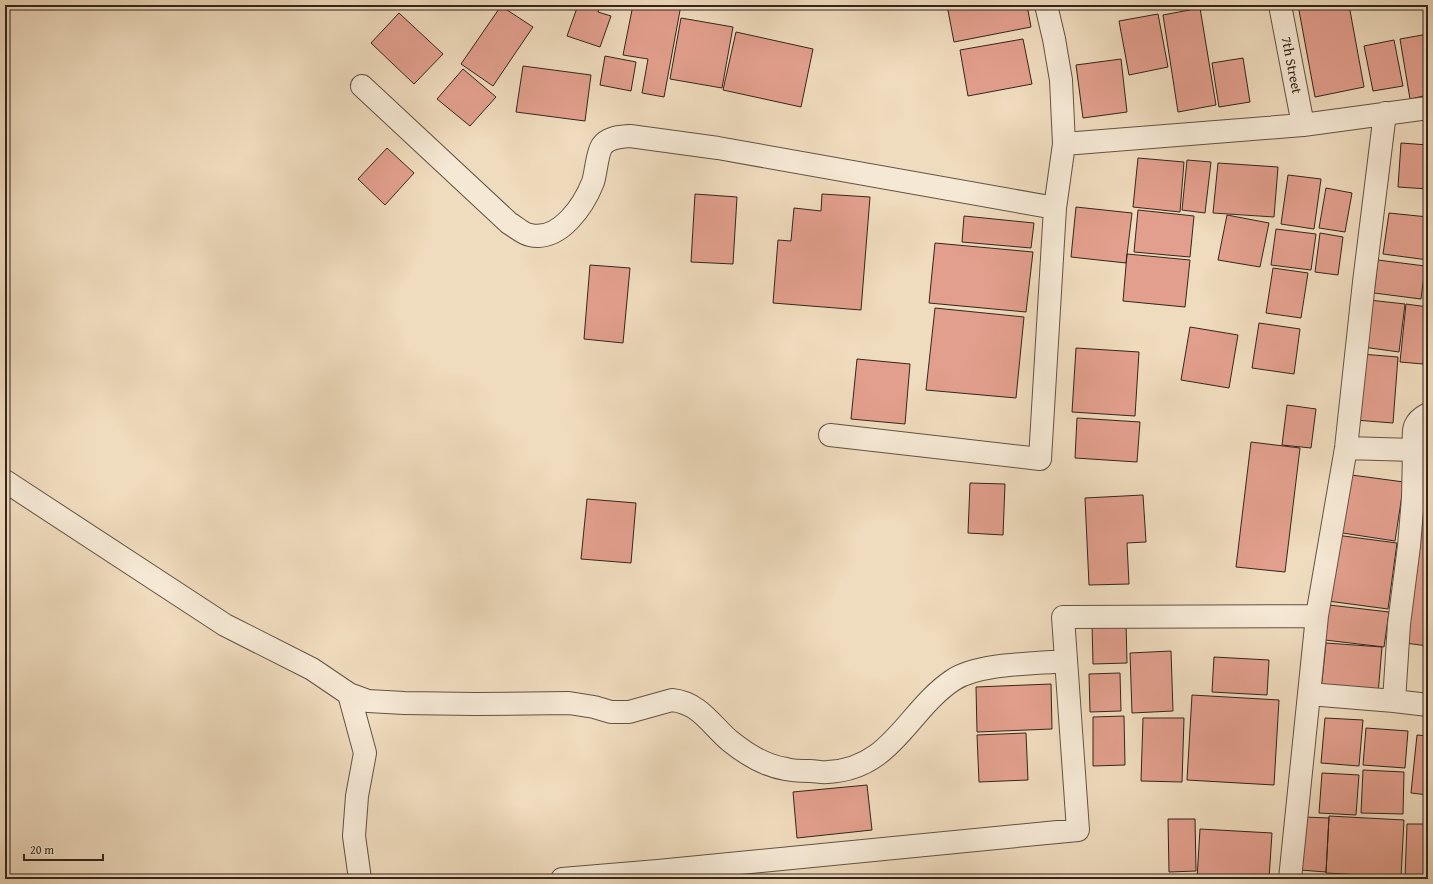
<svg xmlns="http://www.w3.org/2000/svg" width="1433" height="884" viewBox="0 0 1433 884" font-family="'Gentium Book Plus',serif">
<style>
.building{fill:#e29f8d;stroke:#34251c}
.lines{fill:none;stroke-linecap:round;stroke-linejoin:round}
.street-casing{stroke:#635244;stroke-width:24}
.street{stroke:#f5e8d4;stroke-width:22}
.labels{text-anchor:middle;stroke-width:3;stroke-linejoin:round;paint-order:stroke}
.street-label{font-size:14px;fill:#34251c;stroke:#f5e8d4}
</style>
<rect width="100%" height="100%" fill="#efdbbd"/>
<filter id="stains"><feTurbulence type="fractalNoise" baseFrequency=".005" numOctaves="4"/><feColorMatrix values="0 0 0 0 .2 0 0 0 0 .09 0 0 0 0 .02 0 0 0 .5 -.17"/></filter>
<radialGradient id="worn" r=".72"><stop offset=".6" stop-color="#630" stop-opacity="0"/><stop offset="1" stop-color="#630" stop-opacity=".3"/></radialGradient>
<!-- building -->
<path class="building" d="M578,5h22l-2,7 13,4 -11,31 -33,-11z
M633,5h48l-17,92 -22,-4 6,-34 -25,-4z
M947,5h80l4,22 -77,15z
M1298,5h51l15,82 -49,10z
M501,6l32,21 -40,59 -32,-22z
M1200,8l16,97 -38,7 -15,-97z
M399,13l44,41 -29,30 -43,-41z
M1158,14l10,53 -39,8 -10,-54z
M681,18l52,9 -11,61 -52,-9z
M736,32l77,17 -12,58 -78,-17z
M1428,34v61l-18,4 -10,-60z
M1023,39l9,45 -64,12 -8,-46z
M1394,40l9,46 -30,5 -9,-45z
M605,56l31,6 -5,29 -31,-6z
M1243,58l7,44 -31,5 -7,-44z
M1121,59l6,53 -44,6 -7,-53z
M523,66l68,9 -6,46 -69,-9z
M463,69l33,28 -26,29 -33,-27z
M1401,143l27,2v44l-30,-2z
M387,148l27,25 -29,32 -27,-26z
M1138,158l46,4 -4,50 -47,-5z
M1187,160l24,2 -6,51 -23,-3z
M1218,163l60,4 -4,50 -61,-4z
M1288,175l33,4 -7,50 -33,-5z
M1326,188l26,5 -7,39 -26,-4z
M695,194l42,3 -4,67 -42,-2z
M822,194l48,3 -9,113 -88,-7 5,-63 13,1 3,-33 27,3z
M1076,207l56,6 -6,50 -55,-6z
M1138,210l56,6 -4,41 -56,-5z
M1389,213l39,4v43l-45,-6z
M1227,215l42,8 -9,44 -42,-7z
M964,216l70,7 -3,25 -69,-6z
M1276,229l40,5 -5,36 -40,-5z
M1320,233l23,4 -5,38 -23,-3z
M935,243l98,9 -7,60 -97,-9z
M1127,254l63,6 -5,47 -62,-6z
M1378,260l47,6 -4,33 -47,-6z
M590,265l40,3 -7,75 -39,-4z
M1273,268l35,5 -7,45 -35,-5z
M1369,300l36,4 -6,48 -36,-5z
M1406,304l22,3 -5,57 -23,-2z
M935,308l89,9 -8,81 -90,-8z
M1259,323l41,6 -6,45 -42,-6z
M1190,327l48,8 -9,53 -48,-8z
M1076,348l63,4 -4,64 -63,-4z
M1361,354l37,3 -5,66 -38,-3z
M857,359l53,5 -5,60 -54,-5z
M1287,405l29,4 -5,39 -29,-3z
M1077,418l63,4 -3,40 -62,-4z
M1420,423h8v45l-9,-1z
M1251,442l49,6 -15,124 -49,-5z
M1344,474l60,8 -9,59 -59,-9z
M1425,478h3v38l-8,-1z
M970,483l35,1 -2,51 -35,-2z
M1143,495l3,47 -19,1 2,41 -40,1 -4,-87z
M587,499l49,4 -5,60 -50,-4z
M1420,525l8,1v120l-23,-3z
M1336,535l61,8 -9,66 -60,-8z
M1329,605l60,7 -5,35 -59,-7z
M1126,622l1,41 -34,1 -1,-41z
M1326,643l56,4 -4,47 -57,-4z
M1171,651l2,60 -41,2 -2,-60z
M1214,657l55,3 -2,35 -55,-3z
M1120,673l1,38 -31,1 -1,-38z
M1051,684l1,45 -75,3 -1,-45z
M1192,695l87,5 -5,85 -87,-5z
M1124,716l1,49 -32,1v-49z
M1143,718h41l-2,64 -41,-1z
M1325,718l38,2 -4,46 -38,-3z
M1366,728l42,3 -3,37 -42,-3z
M1026,733l2,47 -49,2 -2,-47z
M1417,735l11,1v59l-17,-2z
M1363,770l41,2 -1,42 -42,-1z
M1322,773l37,2 -3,40 -37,-2z
M867,785l5,45 -75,8 -4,-46z
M1329,816l75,4 -3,57 -75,-4z
M1304,817l25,1 -3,54 -26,-2z
M1168,819h27l1,52 -27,1z
M1407,824h21v55h-23z
M1200,829l72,4 -3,46h-72z
M1293,874l46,3 -1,2h-45z"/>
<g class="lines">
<defs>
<path id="street" d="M1280,5l23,120
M362,86l147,137c7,4 14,11 21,12 30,7 54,-30 63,-53 3,-9 4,-29 9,-36 6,-9 18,-9 28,-10l88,12 337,60
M1064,144l239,-19 125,-17
M830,435l210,24 15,-251 9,-64 -3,-64 -7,-41 -8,-34
M1346,448l68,2c0,-17 -4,-27 14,-36
M5,481l220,144 87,44 37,25 19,7 36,2 71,1 94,-1 25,4 17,5h18l43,-12c28,3 39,25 58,41 16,13 35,25 56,28 7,2 16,2 24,2 6,0 12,2 18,1 64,-3 79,-61 125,-92 26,-17 81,-16 113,-19
M349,694l16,59 -8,43 -3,40 6,43
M1309,694l85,7 34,4
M1394,701l5,-77 10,-78 4,-48 1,-48
M562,879l96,-8 420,-41 -15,-213 254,-1
M1290,879l27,-263 29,-168 18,-166 21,-169"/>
</defs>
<!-- street casing -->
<use href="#street" class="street-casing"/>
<!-- street -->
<use href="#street" class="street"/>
</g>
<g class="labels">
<!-- street labels -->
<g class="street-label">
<text transform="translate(1292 65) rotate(79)" y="5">7th Street</text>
</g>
</g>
<!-- margin -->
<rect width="1433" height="884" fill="none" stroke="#efdbbd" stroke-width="20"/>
<rect x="6" y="6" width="1421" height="872" fill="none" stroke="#34251c" stroke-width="2"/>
<rect x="10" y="10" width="1413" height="864" fill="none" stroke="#34251c"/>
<!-- scale -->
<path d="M24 854v6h79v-6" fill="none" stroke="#34251c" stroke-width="2"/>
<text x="30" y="854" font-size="12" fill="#34251c" stroke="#f5e8d4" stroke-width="3" paint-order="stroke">20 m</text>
<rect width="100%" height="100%" filter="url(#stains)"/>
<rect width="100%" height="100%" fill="url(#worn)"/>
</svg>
